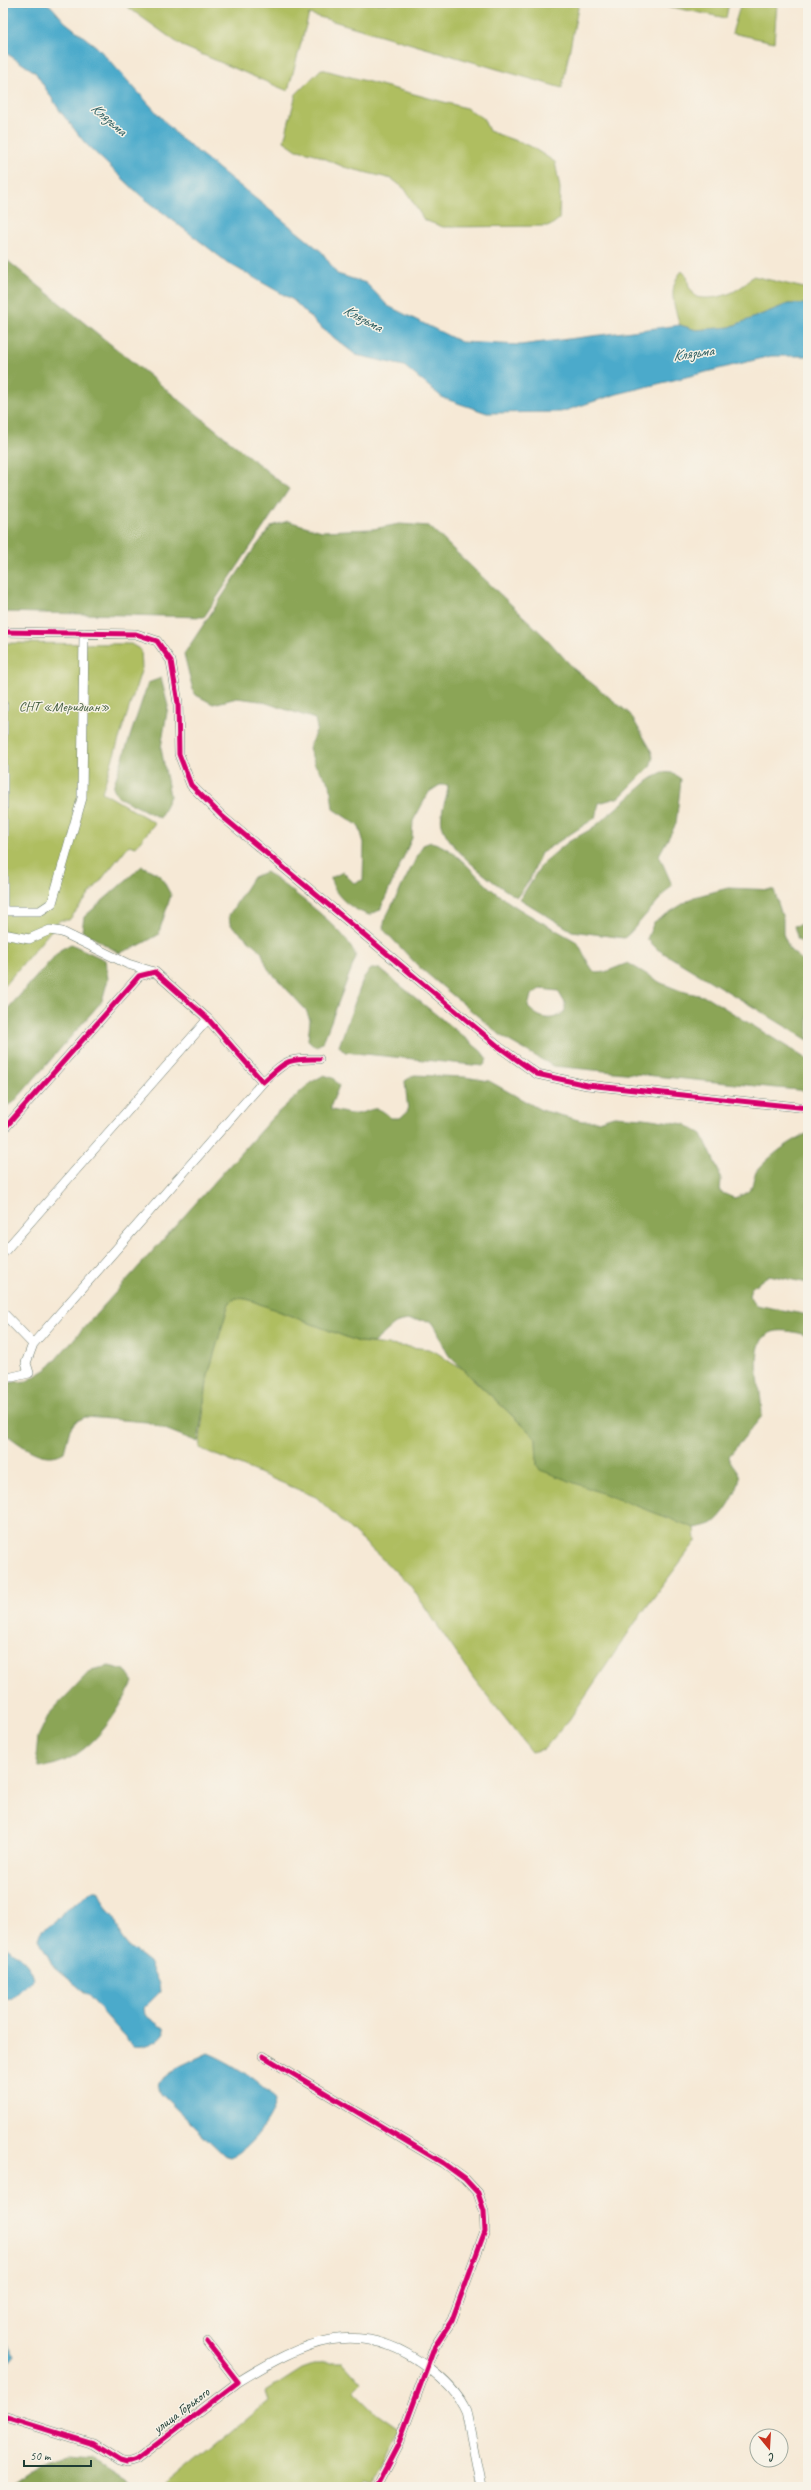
<svg xmlns="http://www.w3.org/2000/svg" width="811" height="2490" viewBox="0 0 811 2490" font-family="Caveat,sans-serif">
<style>
.green{fill:#afbe61;stroke:#677e4a}
.forest{fill:#8ba557;stroke:#557146;fill-rule:evenodd}
.water{fill:#4caacb;stroke:#367480}
.lines{fill:none;stroke-linecap:round;stroke-linejoin:round}
.minor-casing{stroke:#6a796d;stroke-width:10}
.minor{stroke:#fff;stroke-width:9}
.cycleway-casing{stroke:#f7f3e8;stroke-width:8}
.cycleway{stroke:#d6006c;stroke-width:5}
.labels{text-anchor:middle;stroke-width:3;stroke-linejoin:round;paint-order:stroke}
.park-label{font-size:14px;fill:#435d3f;stroke:#f7f3e8}
.street-label{font-size:14px;fill:#1f3d34;stroke:#f7f3e8}
.water-label{font-size:15px;font-style:italic;fill:#2c5e61;stroke:#f7f3e8}
</style>
<rect width="100%" height="100%" fill="#f7f3e8"/>
<filter id="ink" filterUnits="userSpaceOnUse"><feTurbulence type="fractalNoise" baseFrequency=".025" numOctaves="2"/><feDisplacementMap in="SourceGraphic" scale="8" xChannelSelector="R" yChannelSelector="G"/><feConvolveMatrix kernelMatrix="1 2 1 2 8 2 1 2 1" color-interpolation-filters="sRGB"/></filter>
<filter id="wash" filterUnits="userSpaceOnUse"><feTurbulence type="fractalNoise" baseFrequency=".012" numOctaves="4" result="noise"/><feDisplacementMap in="SourceGraphic" scale="16" xChannelSelector="R" yChannelSelector="G"/><feGaussianBlur stdDeviation="0.9" result="paint"/><feColorMatrix in="noise" values="0 0 0 0 0 0 0 0 0 0 0 0 0 0 0 0 0 1.4 0 .05"/><feComposite in="paint" operator="in"/></filter>
<g filter="url(#wash)">
<rect width="100%" height="100%" fill="#f6e9d6"/>
<!-- green -->
<path class="green" d="M122,3h457l-17,85 -253,-74 -21,77 -106,-45z
M651,3h78l-3,15z
M741,3h36l-3,39 -42,-9z
M321,69l145,39 17,10 6,13 41,15 25,16 5,26 -1,31 -9,7 -107,1 -19,-7 -19,-31 -13,-10 -48,-12 -32,-14 -15,-3 -13,-9 12,-47z
M682,271l5,5 2,11 7,10c21,4 43,-4 57,-21l55,13v15h-20l-58,23 -34,3 -16,-5c-6,-19 -13,-37 2,-54z
M3,643l128,1 10,6 1,18 -40,124 53,31 -19,24 -7,-2 -60,75h-9l-57,67z
M236,1298l11,1 112,43 70,7c12,4 19,14 31,18l76,71 1,27 158,63 1,13 -57,76 -70,103 -25,29 -12,3 -58,-73 -64,-94 -94,-88 -117,-49 9,-73 21,-72z
M322,2362h21l19,21 -8,8 23,23 23,16 -14,30 -15,20 -7,-2 -8,9h-192l105,-86 -3,-9 36,-23z"/>
<!-- forest -->
<path class="forest" d="M3,257l286,232 -85,128 -201,-5z
M288,521l34,10 51,-2 26,-5 30,2 118,113 27,30 56,45 20,34 3,9 -3,10 -30,30 -21,6 -4,15 -54,35 -11,26 -13,18c-21,-11 -69,-48 -75,-72 -3,-13 6,-27 6,-40h-8l-11,7 -16,29 -1,17 -32,72 -11,5c-16,-5 -36,-19 -38,-37l12,-6 11,11 9,-3 1,-37 -5,-17 -26,-17 -3,-25 -15,-19 -6,-17 8,-20 -2,-9 -55,-18 -23,-3 -24,6 -19,-10 -10,-40 67,-101 21,-27z
M161,678l7,28 -7,42 9,48 -10,22 -42,-21 -5,-10 35,-104z
M662,772l10,1 9,6 -5,45 -17,31 13,30 -43,49 -5,4 -52,-7 -52,-32 22,-35 26,-22 25,-14 55,-47z
M431,842c26,6 44,35 64,50 25,20 55,34 82,50 7,10 11,25 19,31l9,-1 23,-9 33,20 20,8 26,6 101,63v31l-255,-25 -49,-28 -85,-71 -36,-38 2,-10 38,-74zM541,989l17,2 7,12v8c-13,12 -26,8 -37,-4l3,-12z
M142,866l18,9 11,20 -13,40 -20,11 -19,7 -37,-22 2,-14z
M266,872c24,18 82,57 90,85l-33,85 -7,5 -8,-7 2,-20 -4,-10 -38,-41 -7,-18 -31,-27 -1,-9 24,-38z
M728,888l46,2 9,29v15l7,16 18,15v75l-151,-91 -10,-10 7,-17 40,-25z
M808,923v23l-10,-6 -4,-14z
M71,944l34,16 3,19 -6,22 -89,102 -10,4v-93l57,-64z
M371,969h9l101,82 6,8 -4,7 -138,-14 -6,-6 25,-69z
M324,1075l9,3 6,8 -8,19v5c8,1 19,5 26,4 18,-4 18,-11 34,4h9l8,-7 -3,-30 9,-6 51,2 24,4 52,29 41,11h16l16,-5 30,2 40,6 18,10 16,35 3,10 -1,13 14,6c27,-8 13,-18 26,-31 15,-15 29,-25 48,-34v150l-39,-8 -18,13 -2,8 7,9 52,10v21c-71,-24 -47,39 -46,80l-33,40c1,8 7,11 10,19 3,12 -17,44 -28,49 -5,2 -11,3 -16,4l-155,-58 -3,-5 -1,-27 -86,-81c-9,-12 -9,-25 -19,-36 -37,-3 -31,0 -58,22l-14,-1 -112,-43 -11,-1 -7,5 -21,72 -10,67 -51,-20 -62,-5 -10,5 -5,7 -6,23c-21,13 -44,-8 -61,-20v-49l24,-2 20,-12 225,-251 38,-35z
M109,1666l16,4 8,12c-18,37 -49,83 -94,85l-3,-10 2,-20 11,-23 42,-44z
M68,2456l25,2 40,25 1,4h-124l35,-24z"/>
<!-- water -->
<path class="water" d="M3,3h43l5,3 14,16 32,25 81,89 144,116 15,22 29,9 22,23 73,36 59,3 160,-20 16,5 34,-3 58,-23h20v52h-37l-154,38 -56,18 -74,1 -44,-15 -39,-32 -48,-11 -37,-29 -26,-26 -65,-37 -88,-68 -55,-52 -25,-32 -25,-39 -32,-21z
M90,1891h8l10,20 7,8 6,18 7,9 21,16 10,22 1,8 -16,16 1,7 18,13 1,5c-5,10 -21,15 -31,13l-45,-51 -35,-29 -14,-27 3,-9 13,-8 10,-12 16,-10z
M3,1945c12,8 27,18 31,33l-23,21 -8,1z
M208,2053c20,8 56,30 67,48 -2,18 -27,49 -44,56l-7,-2 -63,-61 -3,-6 1,-6 21,-16z
M3,2339l12,17 -12,14z"/>
</g>
<g filter="url(#ink)">
<g class="lines">
<defs>
<path id="minor" d="M3,632l133,2 21,7 14,20 7,42 1,51 12,31 32,32 276,230 38,27 50,11 221,23
M3,705v206
M3,911h37l12,-8 30,-105 2,-165
M3,934l26,5 21,-9 12,2 66,32 26,8
M3,1130l136,-154 16,-4 53,47 55,63c23,-21 24,-24 56,-23
M3,1253l205,-234
M3,1313l30,31 230,-262
M3,1377h9l17,-4 -3,-10 7,-19
M263,2056l180,107 22,16 13,14 6,18 1,20 -33,89 -17,26 -37,99 -22,42
M238,2382c65,-40 120,-67 188,-16 16,12 32,26 40,45l15,76
M3,2416l90,28 27,17 7,2 9,-3 102,-78 -31,-40"/>
</defs>
<!-- minor casing -->
<use href="#minor" class="minor-casing"/>
<!-- minor -->
<use href="#minor" class="minor"/>
<defs>
<path id="cycleway" d="M3,632l133,2 21,7 14,20 7,42 1,51 12,31 32,32 276,230 38,27 50,11 221,23
M3,1130l136,-154 16,-4 53,47 55,63c23,-21 24,-24 56,-23
M263,2056l180,107 22,16 13,14 6,18 1,20 -33,89 -17,26 -37,99 -22,42
M3,2416l90,28 27,17 7,2 9,-3 102,-78 -31,-40"/>
</defs>
<!-- cycleway casing -->
<use href="#cycleway" class="cycleway-casing"/>
<!-- cycleway -->
<use href="#cycleway" class="cycleway"/>
</g>
</g>
<g class="labels">
<!-- park labels -->
<g class="park-label">
<text x="64" y="711">СНТ «Меридиан»</text>
</g>
<!-- street labels -->
<g class="street-label">
<text transform="translate(181 2410) rotate(-37)" y="5">улица Горького</text>
</g>
<!-- water labels -->
<g class="water-label">
<text transform="translate(109 119) rotate(41)" y="5">Клязьма</text>
<text transform="translate(363 318) rotate(28)" y="5">Клязьма</text>
<text transform="translate(693 353) rotate(-8)" y="5">Клязьма</text>
</g>
</g>
<!-- margin -->
<rect width="811" height="2490" fill="none" stroke="#f7f3e8" stroke-width="16"/>
<!-- north arrow -->
<g transform="translate(769 2448) rotate(162)"><circle r="19" fill="#f7f3e8" stroke="#a1aaa0"/>
<path d="M0-3L7 15L0 10L-7 15Z" fill="#c8321e"/>
<text y="-6" font-size="11" font-weight="bold" text-anchor="middle" fill="#1f3d34">С</text>
</g>
<!-- scale -->
<path d="M24 2460v6h67v-6" fill="none" stroke="#1f3d34" stroke-width="2"/>
<text x="30" y="2460" font-size="12" fill="#1f3d34" stroke="#f7f3e8" stroke-width="3" paint-order="stroke">50 m</text>
</svg>
